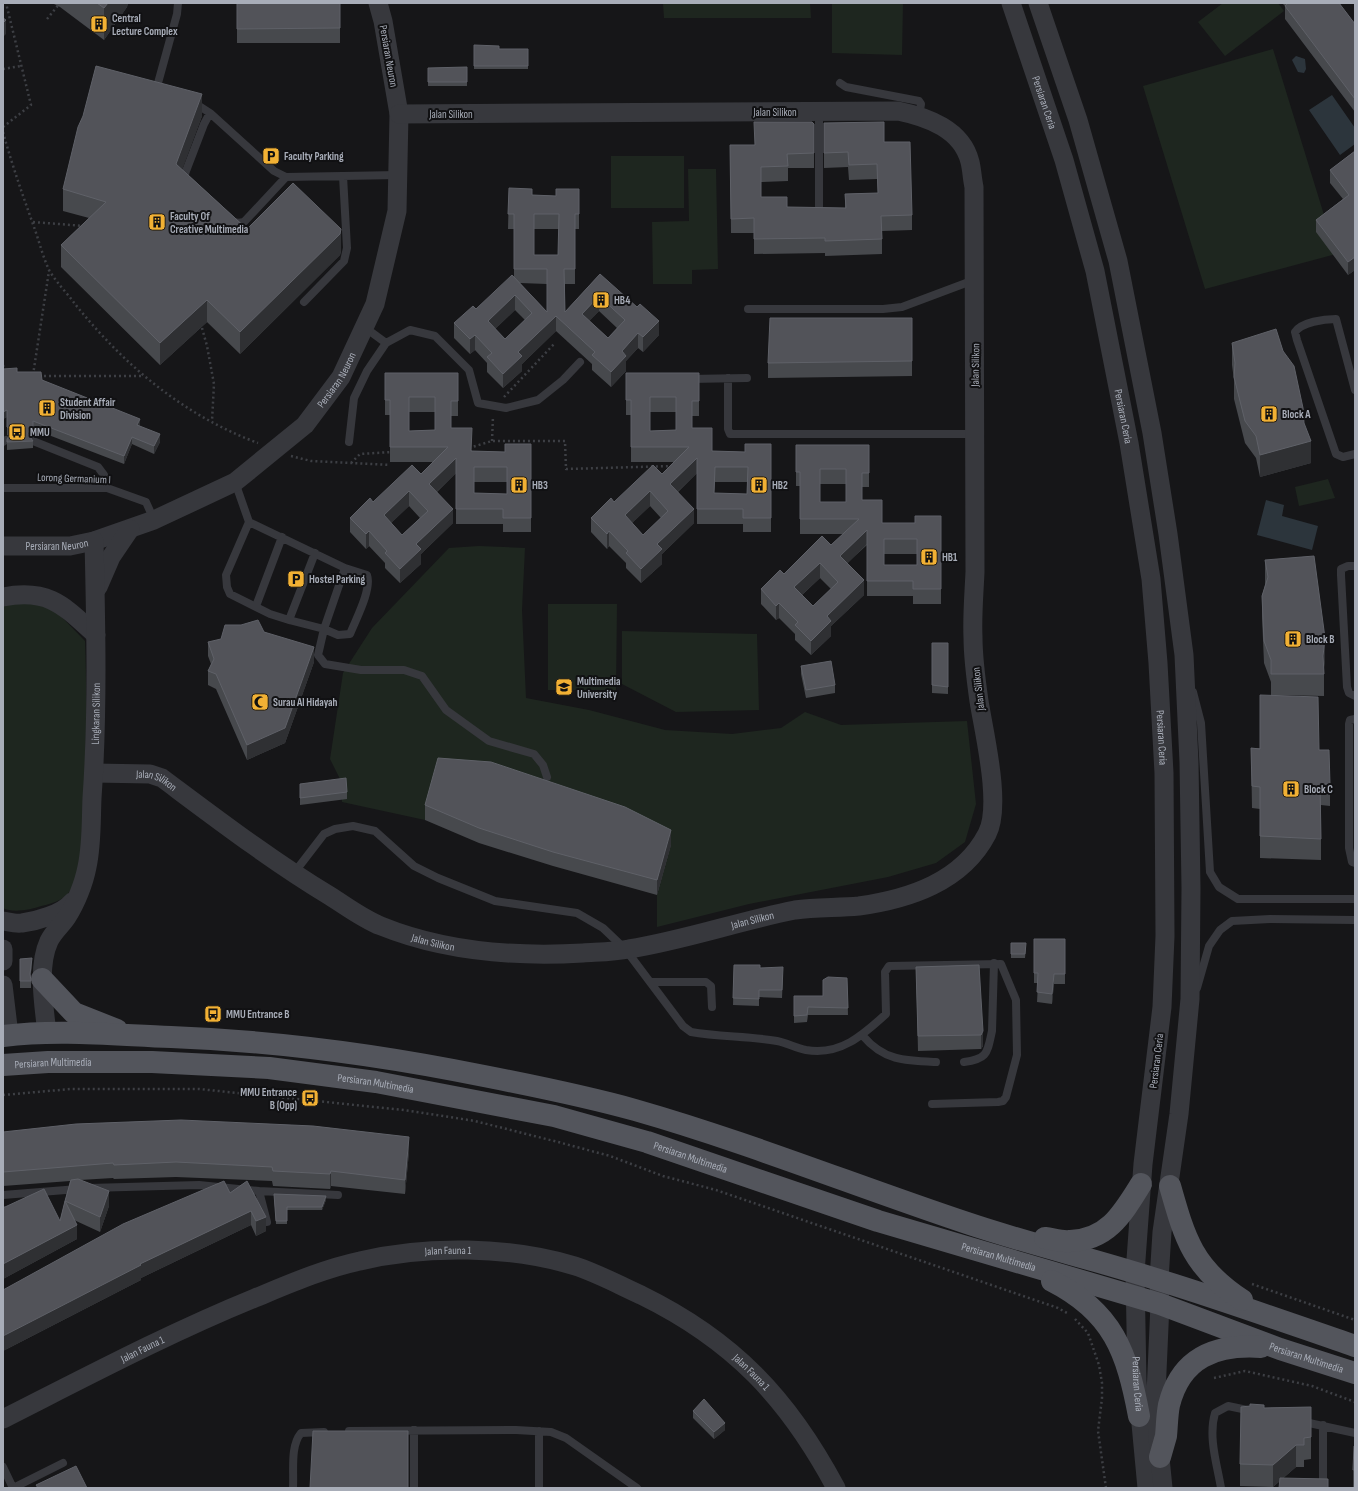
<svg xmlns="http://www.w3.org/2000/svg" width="1358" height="1491" viewBox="0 0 1358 1491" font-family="'Sofia Sans Condensed',sans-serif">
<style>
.green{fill:#1e261f}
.water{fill:#2c353c}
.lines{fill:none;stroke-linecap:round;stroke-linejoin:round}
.path{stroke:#3d3f44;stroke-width:2.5;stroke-dasharray:2 3;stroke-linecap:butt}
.service{stroke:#37383d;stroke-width:8}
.tertiary{stroke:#37383d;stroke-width:19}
.primary{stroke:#53555c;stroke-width:22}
.wall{fill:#47494d;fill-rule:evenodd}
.shaded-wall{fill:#2f3033}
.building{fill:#525359;stroke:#5f6168;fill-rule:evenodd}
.labels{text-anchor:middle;stroke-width:4;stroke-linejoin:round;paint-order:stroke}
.poi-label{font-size:11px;font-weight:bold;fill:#a8adb8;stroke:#111113;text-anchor:start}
.street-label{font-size:11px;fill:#a8adb8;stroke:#111113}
</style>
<rect width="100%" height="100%" fill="#161618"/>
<!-- green -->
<path class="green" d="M663,3h147l1,15h-147z
M832,3h71l-1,52 -70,-2z
M1223,3h55l6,8 -59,45 -27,-34z
M1273,49l63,205 -131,35 -62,-203z
M611,156h73v52h-73z
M688,169h28l2,100 -26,1v14h-39l-1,-62 37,-1z
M1328,479l7,19 -36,8 -4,-19z
M479,546l46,2 -3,62 4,88 63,12 76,20 67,4 49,-6 24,-16 36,13 126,-4 9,83 -11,38 -29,21 -48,14 -139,27 -92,23v-32l14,-50 -233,-73 -13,48 -83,-18 -1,-21 -11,-22 13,-86 29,-45 77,-80z
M30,602l23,6 32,33c2,49 1,97 0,146 -1,29 2,80 -15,104 -6,10 -21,13 -32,16 -9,3 -26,6 -35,1v-304z
M548,604h69l-1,86h-68z
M622,631l135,3 2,76 -83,2 -54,-28z"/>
<!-- water -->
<path class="water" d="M1296,56l9,3 1,10 -2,4 -6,-1 -6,-12z
M1332,95l23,33v16l-15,11 -31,-45z
M1266,500l18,5 -2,11 36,10 -6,24 -55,-15z"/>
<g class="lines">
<!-- path -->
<path class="path" d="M47,19l13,-16
M3,69l18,-3
M3,127l28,-22 -25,-102
M3,132c9,33 20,64 31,95 5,14 9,30 15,43 7,12 18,23 26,34 50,62 108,111 183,139
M33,222l51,4
M202,328l5,18 7,38 -2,37
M3,365l2,7
M33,375l16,-104
M39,376h104
M504,397l50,-53
M492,441l1,-25
M469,448l23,-7h73l1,28 107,-3
M291,456l20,5 79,4
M351,463l9,-9 32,-2
M3,1095l68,-6h128l205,21 71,11 83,21 52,14 53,20 53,14 342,118 9,5
M1252,1284l103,36
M1075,1319l13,14 11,32 3,18v15l-4,33 8,57
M1214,1378l31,-7 67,15 43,16"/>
<!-- service -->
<path class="service" d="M840,83l6,4 73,14 2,3 -2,12
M159,91l-1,-8 19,-69 1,-11
M193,102l17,11 64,58 12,6 112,-2
M186,182l-2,-4 2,-7 18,-47 6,-11
M819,211v-99
M230,221l8,2 6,-1 42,-45
M304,302l40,-41 3,-13 -4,-72
M748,309h135l19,-2 72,-27
M366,325l5,7 15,11 24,-13 25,6 34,34 9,33 28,5 32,-8 25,-20 17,-18
M728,378v51l2,5h244
M689,379l58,-1
M1355,390l-19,-71c-12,0 -34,3 -41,13l2,8 39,114 7,3 12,-3
M33,441l65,26 6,8 3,13
M3,442l3,-2
M349,442l5,-44 13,-27 19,-28
M235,482l14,40 -23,53 1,12 3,7 40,20 19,6 35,9 14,6 12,-1c6,-15 22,-45 17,-59l-22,-7 -96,-46
M3,488h104l39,14 8,18
M1355,566h-7l-7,3v6l6,112 2,6 6,3
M345,568l-21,61 -6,26 7,9 36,6h43l18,6 24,34 43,31 45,13 9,11 4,12
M256,606l26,-69
M289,620l26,-67
M1193,692l8,31 9,149 9,15 19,12h117
M1355,719l-5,1 -1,4v124l3,14 3,1
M294,873l30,-39 11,-5 18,-3 22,5 39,35 24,12 57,23 82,12 26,15 23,22 57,76 8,6c28,5 58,4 86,9 10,2 19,7 29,9 34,6 57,-15 80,-36l-1,-42 4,-6 112,-2 15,36 1,55 -11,42 -3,4 -5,1 -66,2
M651,982h55l5,4 1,21
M1197,988l12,-42 11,-16 12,-9 38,-2 85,1
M863,1036c21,25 43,25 73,26
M964,1062c24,-3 23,-9 28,-31l2,-68
M89,1188l110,-3 60,6 8,31
M259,1191l79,4
M3,1195l75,-6
M1300,1421l55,12
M1323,1425v63
M414,1430v58
M349,1431l167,-1 35,2 15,6 71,50
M3,1467l10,21
M13,1488l50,-25
M293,1488c1,-17 -3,-42 8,-55l23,-1
M539,1488v-57
M1221,1488c-4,-24 -13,-51 -6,-75l13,-7 24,5"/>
<!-- tertiary -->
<g class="tertiary">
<path id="s1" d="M1011,3l53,157 31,111 34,172 22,136 7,84 6,110 1,163 -3,71 -19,157 -8,109 2,108 10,107"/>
<path d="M1038,3l40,117 40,141 34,172 16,101 16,121 5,107 2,126 -1,111 -11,115 -17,118 -3,48 1,24 -4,90 2,44 5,50"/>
<path id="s2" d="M3,546h67l24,-5 60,-21 81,-38 70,-57 36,-48 34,-73 22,-93 2,-97 -16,-93 -5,-18"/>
<path d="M98,587l13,-30 19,-28"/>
<path d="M3,597c46,-9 61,9 93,38"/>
<path id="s3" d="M94,773l56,1 12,4c55,41 110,83 168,118 16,10 33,23 51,30 64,26 133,31 202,27 15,-1 31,-1 46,-4 56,-9 110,-28 166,-39 21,-3 43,-2 64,-4 50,-7 103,-24 128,-72 15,-28 -3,-101 -8,-133 -3,-21 -6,-43 -6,-64 -1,-21 1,-43 2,-65l-1,-385c-2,-9 -2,-17 -4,-25 -8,-33 -43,-45 -72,-51l-499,3"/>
<path d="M3,921c6,1 13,3 19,2 15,-2 40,-9 50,-21"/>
<path d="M3,949v12"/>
<path d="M3,985l6,50"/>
<path id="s4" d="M47,1033c-3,-27 -10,-66 2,-92 5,-10 12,-15 18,-24 9,-14 17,-34 20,-50 5,-23 4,-46 5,-69 6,-86 4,-172 2,-257"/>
<path id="s5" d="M3,1419c83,-42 166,-86 252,-121 34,-14 68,-29 105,-37 65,-16 151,-15 215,5 22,7 44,19 66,29 92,45 147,103 195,193"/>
</g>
<!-- primary -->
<g class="primary">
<path d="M42,979l32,34 43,17"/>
<path d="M3,1036c55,-7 113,-1 168,1 106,4 210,18 313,39 51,10 101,20 151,34 112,32 221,76 332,113 65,22 131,37 195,58 65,20 129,43 193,65"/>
<path id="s6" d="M3,1065l45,-3h104l117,6 107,14 178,34 93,26 231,79 282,83 120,45 75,24"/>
<path d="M1170,1186c15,53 23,82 72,114"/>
<path d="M1045,1238c8,1 17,4 25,3 38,-1 53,-28 71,-57"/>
<path d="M1052,1281c61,31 75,71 87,135"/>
<path d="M1160,1457c2,-7 4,-14 6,-21 1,-10 1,-21 3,-31 12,-48 47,-61 92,-58"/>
</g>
</g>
<!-- wall -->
<path class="wall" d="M52,3h76l-1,4 -23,33 -44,-33z
M237,3h103v40h-103z
M1282,3h57l16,21v88l-70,-93v-13z
M474,45l25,4h29v20h-54z
M467,67v19h-39v-14z
M202,116l-20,53 65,60 94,22 -1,4 -100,99 -33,-32 -47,43 -99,-98v-22l28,-27 -26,-7v-22z
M824,123l60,19 28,73v15l-30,1v23l-57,2v-3l-71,1v-21h-23l-1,-88h24l60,-21v44h-26v13l-27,1v15l26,10 58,1v-14l33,-1 -1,-14 -28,1 -1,-13 -24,1z
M1355,151v119l-7,5 -32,-43v-12l27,-21 -13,-16v-13z
M509,188l23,7 24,1 23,-7v40h-4v55h-10v28l35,-38 59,61 -16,17 -5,-4 -12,13v10l-15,16 -19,-17v-6l-36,-33 -34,33v7l-19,17 -16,-16v-9l-12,-13 -5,4 -16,-16v-15l22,-14 38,-32v-48h-6zM534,229h25l-1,26h-24zM520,283l27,1v28zM515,310l10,10 -20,19 -10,-10zM599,311l18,17 -9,10 -19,-17z
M912,318v58l-144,2v-15z
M1232,343l72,80 7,40 -51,14 -4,-19 -11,-15 -11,-44v-19l-2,-15z
M3,369l14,3 25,8 98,46 20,16 -6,12 -22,-10 -8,20 -91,-35v7l-3,1 3,4v7l-26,2v-11l2,-3 -2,-1v-18l-4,2z
M385,373h73v43h-7v12l21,23 33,1 26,-8v88h-28v-8h-47v-51l-19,19 16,31 -32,31v10l-21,19 -15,-15v-5l-16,-17 -3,3 -16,-17v-14l23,-16 48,-28 12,-12h-43v-47h-5zM409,412h26v18l-26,1zM474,482h33v12l-33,-1zM409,506l11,12 -18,17 -11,-12z
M626,373h73v43h-7v12l20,23 33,1 26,-8v88h-28v-8h-46v-51l-19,19 16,31 -32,31v10l-21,19 -15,-15v-5l-17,-17 -2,3 -16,-17v-14l23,-16 48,-28 12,-12h-43v-47h-5zM650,412h26v18l-26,1zM715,482h32v12l-33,-1zM650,506l11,12 -18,17 -11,-12z
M796,445h73v42h-7v13l20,23h33l26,-7v88h-28v-8h-46v-51l-20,18 17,32 -33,31v10l-20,19 -16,-15v-6l-16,-16 -3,2 -15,-16v-15l23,-15 47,-29 12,-11h-43v-48h-4zM820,484h26v18h-26zM884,554h33v11h-33zM820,578l11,11 -18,17 -11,-11z
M1265,560l60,100 -1,8v28l-53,-1v-13l-7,-19 -2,-46v-21l3,-11z
M264,632l50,30 -29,81 -38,17 -31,-71 -8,-4v-14l3,-7 -3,-8v-14z
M932,643h16v51l-16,-1z
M801,666l34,19v8l-29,5 -5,-24z
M1251,748l68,2 11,34v22l-9,-1v55l-61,-2v-49l-8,-1z
M300,784l47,8v7l-47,6z
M425,805l246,40 -14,50 -104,-29 -74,-23 -54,-23z
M1034,939h31v45h-11l-2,20 -15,-2 1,-19h-4z
M1011,943l15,4 -1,11h-14z
M20,959l12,7 -2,11 1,4v7h-11z
M734,965l26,3 23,7 -1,23 -23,-1v9l-26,-1z
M979,965l4,81 -2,3 -63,2 -2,-84z
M847,978l1,37h-40l-1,7 -13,1v-27h29z
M3,1132l406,20 -4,42 -74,-8 -1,3 -57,-3 -1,-5 -96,-4 -62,2 -1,-1 -33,2 29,26 -9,26 -26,-12 3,19 -74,40v-72l57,14 10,-40 -67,5z
M247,1181l19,50 -10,5 -5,-11 -110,53v2l-138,71z
M274,1194l52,6 -4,10h-35v14h-11z
M1311,1407v52l-7,1v7h-8l-23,20 -33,-1v-22l24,-56z
M693,1411l32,19 -11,9 -21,-21z
M1355,1446v42h-2v-18z"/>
<!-- shaded-wall -->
<path class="shaded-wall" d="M108,3h20l-1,4 -23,33v-32z
M6,20v14l-3,3v-14z
M202,94v22l-26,70v-22z
M341,229v22l-1,4 -100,99v-22z
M1355,257v13l-7,5v-13z
M515,295v15l-27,26v-15z
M599,296v15l-17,18v-15z
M207,300v22l-47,43v-22z
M556,316v15l-34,33v7l-19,17v-14l15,-22z
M659,321v14l-16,17v-15z
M638,333v15l-12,13v10l-15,16v-15l11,-21z
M475,335v15l-5,4v-15z
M7,410v7l-4,2v-7z
M140,419v8l-3,-2z
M33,421v15l-4,1 -1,-3z
M160,434v8l-6,12v-8z
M132,437v7l-8,20v-8z
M1311,441v22l-51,14v-22z
M456,458v15l-27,26v-15z
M697,458v15l-27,26v-15z
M409,491v15l-25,24v-15z
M650,491v15l-25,24v-15z
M453,509v14l-32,31v10l-21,19v-14l16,-25z
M694,509v14l-32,31v10l-21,19v-14l16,-25z
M867,530v14l-27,27v-15z
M369,531v15l-3,3v-15z
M609,531v15l-2,3v-15z
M820,563v15l-26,24v-15z
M864,580v15l-33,31v10l-20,19v-14l16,-25z
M779,603v15l-3,2v-14z
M1325,638v22l-2,14v-18z
M314,647v15l-29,81 -38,17v-15z
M671,830v15l-14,50v-15z
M32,958v8l-2,15v-7z
M1054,974v10l-2,20v-10z
M983,1031v15l-2,3v-14z
M409,1137v15l-4,42v-14z
M331,1171v15l-1,3v-15z
M109,1191v15l-9,26v-15z
M326,1196v4l-4,10v-3z
M251,1211v14l-110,53v2l-138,71v-15l137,-72z
M266,1217v14l-10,5v-15z
M77,1225v14l-74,40v-15z
M725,1423v7l-11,9v-7z
M1296,1445v22l-23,20v-22z"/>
<!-- building -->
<path class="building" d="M97,3h11l-4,5z
M237,3h103v25l-103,1z
M1288,3h51l16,21v75l-70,-93z
M3,18l3,2 -3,3z
M474,45l25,1v3h29v17h-54z
M96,66l106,28 -26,70 71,65 46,-46 48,46 -1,5 -100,98 -33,-32 -47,43 -99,-98 45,-43 -43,-13 15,-62 5,-11z
M467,67v15h-39v-14z
M754,122h58l2,2v29l-27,1 1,12 -27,1v30h26v10l59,1 -1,-14 33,-1 -1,-29 -28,1 -1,-13 -24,1v-30l60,-1v20h26l2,73 -31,1 1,23 -57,2v-3l-71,1v-21l-23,1 -1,-74h25z
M1355,151v106l-7,5 -32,-42 33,-25 -19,-25z
M509,188l23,1v6l24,1v-7h23v25h-4v55h-11l1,43 35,-38 37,33 3,-3 19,17 -16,16 -5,-4 -16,18 4,5 -15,16 -19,-17 3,-3 -39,-36 -38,36 4,4 -19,18 -16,-17 5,-4 -17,-18 -5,4 -16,-16 19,-17 3,3 36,-34 35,37v-43h-33v-55h-6zM534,214h25l-1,41h-24zM515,295l17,18 -27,26 -17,-18zM599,296l26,24 -17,18 -26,-24z
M770,318h142v43l-144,2z
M1276,329l7,22 11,15 9,42 1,15 7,18 -51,14 -4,-19 -11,-15 -11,-44 1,-14 -3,-20z
M17,368v4h24l1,8 98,39 -3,6 23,9 -6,12 -22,-9 -8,19 -91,-35v7l-4,1 -1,5 5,7 -26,1v-3l4,-6 -1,-4 -3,-2v-17l-4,2v-43z
M385,373h73v28h-7v27h21l-1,23 34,1v-8h26v74h-28v-9h-47v-51l-27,26 24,25 -37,35 5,5 -21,20 -15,-16 2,-2 -18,-20 -3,3 -16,-16 20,-20 3,4 39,-37 9,9 27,-27h-58v-47h-5zM409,397h26v33l-26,1zM474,467h33v27l-33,-1zM409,491l19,20 -26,24 -18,-20z
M626,373h73v28h-7v27h20v23l33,1v-8h26v74h-28v-9h-46v-51l-27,26 24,25 -37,35 5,5 -21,20 -15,-16 2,-2 -19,-20 -2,3 -16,-16 20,-20 3,4 39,-37 9,9 27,-27h-58v-47h-5zM650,397h26v33l-26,1zM715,467h33l-1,27 -33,-1zM650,491l18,20 -25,24 -18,-20z
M796,445h73v28h-7v27h20v23h33v-7h26v73h-28v-8h-46v-51l-27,26 24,24 -37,36 4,5 -20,20 -16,-16 3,-3 -19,-19 -3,3 -15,-17 19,-19 4,4 38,-38 9,9 28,-26h-59v-47h-4zM820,469h26v33h-26zM884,539h33v26h-33zM820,563l18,19 -25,24 -19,-19z
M1314,556l11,82 -2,18 1,18h-53v-14l-7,-19 -2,-45 6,-19 -3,-17z
M258,620l6,12 50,15 -29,81 -38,17 -31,-71 -8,-3 6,-12 -6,-17 13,-3 4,-14h16z
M932,643h16v44l-16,-2z
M831,661l4,24 -29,5 -5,-24z
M1260,695l58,2 1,53h10l1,34h-10l1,55 -61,-3v-49l-8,-1 -1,-38 9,1z
M438,758l53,4 134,45 46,23 -14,50 -104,-28 -74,-24 -54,-23z
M346,778l1,14 -47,6v-14z
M1034,939h31v35h-11l-2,20 -15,-2 1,-19h-4z
M1011,943h15l-1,11h-14z
M32,958l-2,16 1,7h-11v-22z
M734,965h26v3l23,-1 -1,23h-23v9l-26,-1z
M979,965l4,66 -2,4 -63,1 -2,-69z
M828,977l19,1 1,30 -40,-1 -1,8 -13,1v-20h29v-16z
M181,1120l132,6 96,11 -4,43 -74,-9 -1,3 -57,-3 -1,-4 -96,-5 -62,3 -1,-2 -110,9v-40l73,-8z
M78,1179l31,12 -9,26 -35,-16 6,-21z
M224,1181l6,12 17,-12 19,36 -10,4 -5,-10 -111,53 1,1 -138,71v-46l120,-66z
M44,1189l16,32 5,-20 12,24 -74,39v-57h2z
M274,1194l52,2 -4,11h-35v14h-11z
M704,1399l21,24 -11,9 -21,-21z
M1250,1404l14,1v3l47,-1v30l-7,1v7h-8l-23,20 -33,-1 1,-57 9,-1z
M313,1431h95v57h-98z
M1354,1446h1v24h-2z
M76,1466l11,22h-49l-2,-3z
M1280,1478l48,1v9h-49z"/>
<!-- icons -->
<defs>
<symbol id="building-square" viewBox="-11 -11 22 22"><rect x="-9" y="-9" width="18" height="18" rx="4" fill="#f2b134" stroke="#111113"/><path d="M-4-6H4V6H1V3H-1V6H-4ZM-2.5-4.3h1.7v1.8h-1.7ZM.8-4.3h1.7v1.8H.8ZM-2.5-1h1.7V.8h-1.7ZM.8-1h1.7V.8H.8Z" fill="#111"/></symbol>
<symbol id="parking-square" viewBox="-11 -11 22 22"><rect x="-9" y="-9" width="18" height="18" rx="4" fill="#f2b134" stroke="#111113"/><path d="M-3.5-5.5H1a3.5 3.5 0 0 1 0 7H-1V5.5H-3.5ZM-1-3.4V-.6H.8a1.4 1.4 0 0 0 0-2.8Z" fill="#111"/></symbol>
<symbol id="bus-square" viewBox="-11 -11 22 22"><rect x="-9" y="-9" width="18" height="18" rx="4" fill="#f2b134" stroke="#111113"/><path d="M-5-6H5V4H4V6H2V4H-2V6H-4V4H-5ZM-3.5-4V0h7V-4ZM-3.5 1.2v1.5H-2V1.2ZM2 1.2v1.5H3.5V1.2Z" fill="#111"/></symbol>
<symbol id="university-square" viewBox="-11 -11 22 22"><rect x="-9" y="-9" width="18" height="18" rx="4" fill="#f2b134" stroke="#111113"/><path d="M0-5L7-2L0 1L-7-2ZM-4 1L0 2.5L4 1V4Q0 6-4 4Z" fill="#111"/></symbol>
<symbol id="mosque-square" viewBox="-11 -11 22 22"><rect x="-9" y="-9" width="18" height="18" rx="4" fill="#f2b134" stroke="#111113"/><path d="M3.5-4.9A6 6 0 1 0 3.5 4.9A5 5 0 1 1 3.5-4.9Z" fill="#111"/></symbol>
</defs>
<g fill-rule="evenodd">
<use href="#building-square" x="89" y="14" width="20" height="20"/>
<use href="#parking-square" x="261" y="146" width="20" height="20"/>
<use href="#building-square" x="147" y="212" width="20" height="20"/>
<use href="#building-square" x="591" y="290" width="20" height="20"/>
<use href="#building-square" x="37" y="398" width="20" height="20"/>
<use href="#building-square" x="1259" y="404" width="20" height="20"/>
<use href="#bus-square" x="7" y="422" width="20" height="20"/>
<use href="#building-square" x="509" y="475" width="20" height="20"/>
<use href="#building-square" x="749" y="475" width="20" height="20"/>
<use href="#building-square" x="919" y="547" width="20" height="20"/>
<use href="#parking-square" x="286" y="569" width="20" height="20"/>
<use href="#building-square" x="1283" y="629" width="20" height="20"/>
<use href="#university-square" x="554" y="677" width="20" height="20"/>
<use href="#mosque-square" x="250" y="692" width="20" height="20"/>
<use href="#building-square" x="1281" y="779" width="20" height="20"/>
<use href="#bus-square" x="203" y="1004" width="20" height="20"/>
<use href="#bus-square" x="300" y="1088" width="20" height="20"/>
</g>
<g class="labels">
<!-- poi labels -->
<g class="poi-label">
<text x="112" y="22">Central<tspan x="112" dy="13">Lecture Complex</tspan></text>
<text x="284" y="160">Faculty Parking</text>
<text x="170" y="220">Faculty Of<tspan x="170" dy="13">Creative Multimedia</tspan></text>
<text x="614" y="304">HB4</text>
<text x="60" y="406">Student Affair<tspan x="60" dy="13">Division</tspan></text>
<text x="1282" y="418">Block A</text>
<text x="30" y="436">MMU</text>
<text x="532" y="489">HB3</text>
<text x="772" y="489">HB2</text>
<text x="942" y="561">HB1</text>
<text x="309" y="583">Hostel Parking</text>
<text x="1306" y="643">Block B</text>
<text x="577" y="685">Multimedia<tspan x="577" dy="13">University</tspan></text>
<text x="273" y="706">Surau Al Hidayah</text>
<text x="1304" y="793">Block C</text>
<text x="226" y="1018">MMU Entrance B</text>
<text x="297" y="1096" text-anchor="end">MMU Entrance<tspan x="297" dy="13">B (Opp)</tspan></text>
</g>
<!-- street labels -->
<g class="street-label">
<text transform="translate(389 56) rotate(80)" y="4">Persiaran Neuron</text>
<text dy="4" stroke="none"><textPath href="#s1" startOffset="105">Persiaran Ceria</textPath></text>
<text x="775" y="116">Jalan Silikon</text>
<text x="451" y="118">Jalan Silikon</text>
<text transform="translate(975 365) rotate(-89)" y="4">Jalan Silikon</text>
<text dy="4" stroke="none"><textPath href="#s2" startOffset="390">Persiaran Neuron</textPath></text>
<text dy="4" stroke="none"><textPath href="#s1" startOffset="429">Persiaran Ceria</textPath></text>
<text transform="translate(74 478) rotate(2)" y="4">Lorong Germanium I</text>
<text dy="4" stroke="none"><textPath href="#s2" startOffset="54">Persiaran Neuron</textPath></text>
<text transform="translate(978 689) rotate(-97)" y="4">Jalan Silikon</text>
<text dy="4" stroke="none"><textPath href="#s4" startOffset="331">Lingkaran Silikon</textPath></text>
<text dy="4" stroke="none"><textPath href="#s1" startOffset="753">Persiaran Ceria</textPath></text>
<text dy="4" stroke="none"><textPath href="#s3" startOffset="64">Jalan Silikon</textPath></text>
<text dy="4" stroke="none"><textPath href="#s3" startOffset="712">Jalan Silikon</textPath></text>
<text dy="4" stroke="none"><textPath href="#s3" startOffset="388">Jalan Silikon</textPath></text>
<text transform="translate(1156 1061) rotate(-83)" y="4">Persiaran Ceria</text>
<text dy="4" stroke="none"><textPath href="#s6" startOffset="50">Persiaran Multimedia</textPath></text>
<text dy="4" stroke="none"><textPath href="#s6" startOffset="374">Persiaran Multimedia</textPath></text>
<text dy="4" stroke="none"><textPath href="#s6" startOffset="698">Persiaran Multimedia</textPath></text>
<text dy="4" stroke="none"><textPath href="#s5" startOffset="480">Jalan Fauna 1</textPath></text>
<text dy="4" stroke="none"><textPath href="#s6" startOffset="1022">Persiaran Multimedia</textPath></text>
<text dy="4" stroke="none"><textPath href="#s5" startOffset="156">Jalan Fauna 1</textPath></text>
<text dy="4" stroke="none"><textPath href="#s6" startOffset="1346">Persiaran Multimedia</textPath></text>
<text dy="4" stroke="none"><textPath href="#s5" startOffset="816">Jalan Fauna 1</textPath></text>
<text dy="4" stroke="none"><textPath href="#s1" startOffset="1401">Persiaran Ceria</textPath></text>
</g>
</g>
<!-- border -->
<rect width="1358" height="1491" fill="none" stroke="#a8adb8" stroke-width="8"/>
</svg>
